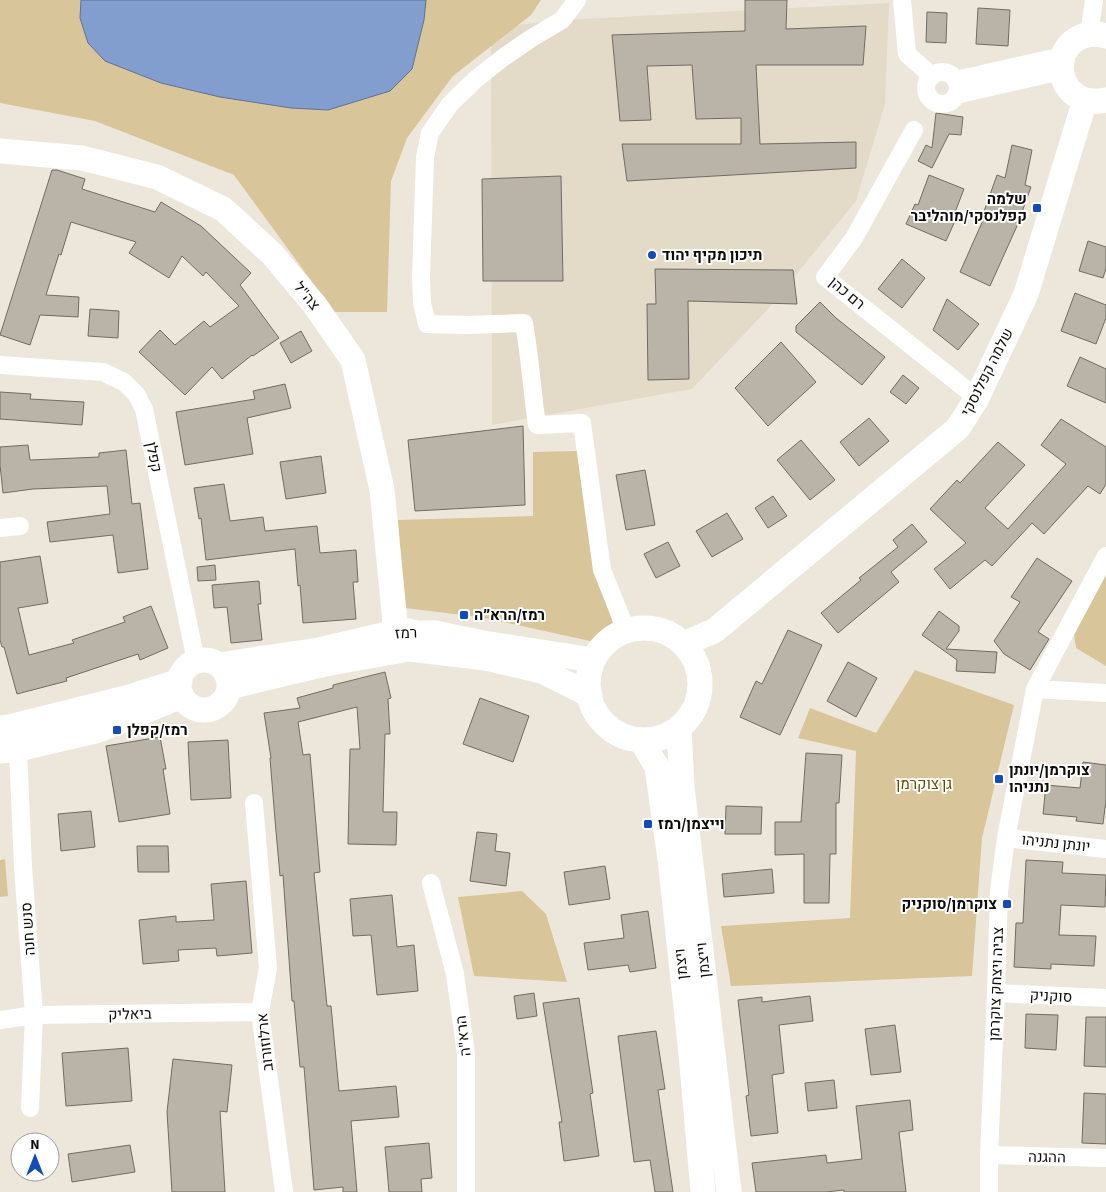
<svg xmlns="http://www.w3.org/2000/svg" width="1106" height="1192" viewBox="0 0 1106 1192" font-family="'Source Sans 3',Heebo,sans-serif">
<style>
.built{fill:#e3dbc8}
.green{fill:#d9c59a}
.water{fill:#829ecf;stroke:#5f7293}
.building{fill:#b9b3a8;stroke:#716c62}
.lines{fill:none;stroke-linecap:round;stroke-linejoin:round}
.street{stroke:#fff;stroke-width:18}
.secondary{stroke:#fff;stroke-width:25}
.poi-dot{fill:#134cb8;stroke:#fff;stroke-width:2}
.labels{text-anchor:middle;stroke-width:4;stroke-linejoin:round;paint-order:stroke}
.poi-label{font-size:15px;font-weight:bold;fill:#0e0c08;stroke:#fff;text-anchor:start}
.street-label{font-size:15px;fill:#0e0c08;stroke:#fff}
.park-label{font-size:15px;fill:#674d04;stroke:#fff}
</style>
<rect width="100%" height="100%" fill="#ede7db"/>
<!-- built -->
<path class="built" d="M889,3l-4,101 -29,97 -88,108 -76,80 -200,36 -1,-397 71,-8z"/>
<!-- green -->
<path class="green" d="M0,0h541l-10,15 -78,61 -46,62 -16,43 -4,131h-53l-100,-137 -139,-54 -95,-18z
M579,451l15,118 20,57 -24,15 -110,-24 -75,-9 -7,-88 135,-4v-64z
M1106,556v110l-30,-18 -4,-29z
M915,670l99,35 -32,133 -10,138 -241,10 -10,-60 129,-8 6,-167 -58,-13 12,-30 66,25z
M5,859l3,37 -8,1v-37z
M522,891l24,23 21,68 -93,-6 -16,-79z"/>
<!-- water -->
<path class="water" d="M81,0h345l-2,20 -12,49 -22,22 -62,19 -37,-2 -71,-11 -59,-14 -56,-22 -17,-18 -8,-25z"/>
<!-- building -->
<path class="building" d="M745,0h42l-1,29 80,-3 -3,39h-107l4,79 96,-2v26l-229,13 -5,-37h119v-26l-45,1 -4,-54 -45,1 4,54 -31,1 -8,-86 133,-4z
M978,8l32,2 -2,36 -32,-2z
M927,12l20,1 -1,30 -20,-1z
M936,113l27,4 -2,18 -12,-1 -17,34 -14,-7 8,-16 6,3z
M1012,145l20,5 -7,35 6,2 -14,39 -27,60 -30,-14 24,-54 -2,-1 15,-42 8,3z
M52,170h5l28,9 -3,10 73,23 6,-10 40,24 50,47 -11,12 39,53 -26,18 -1,-1 -30,24 -10,-12 -27,28 -46,-43 21,-22 15,15 29,-24 6,6 29,-21 -33,-34 -3,4 -21,-20 -13,22 -40,-25 7,-11 -65,-20 -10,33 -2,-1 -13,41 33,2 -1,20 -38,-2 -10,30 -30,-10z
M929,175l35,14 -12,31 3,1 -9,20 -40,-17 9,-20 3,1z
M561,176l2,105h-80l-1,-102z
M1088,241l18,6v21l-3,10 -24,-7z
M902,259l23,19 -23,30 -24,-19z
M655,269l138,1 4,34 -109,-3 1,78 -41,1 -1,-76h9z
M1075,293l31,12v13l-10,26 -35,-13z
M947,299l32,25 -21,26 -25,-20z
M820,302l16,16 49,39 -23,28 -66,-53v-6z
M90,309l29,2 -1,27 -30,-2z
M301,331l11,20 -21,12 -11,-20z
M781,342l35,40 -48,44 -33,-38z
M1080,357l26,12v34l-39,-17z
M903,375l16,13 -13,16 -16,-12z
M285,384l6,24 -44,10 6,36 -68,11 -9,-53 79,-13 -2,-8z
M0,392l31,2 -1,5 54,3 -2,23 -82,-6z
M869,418l20,23 -30,25 -19,-24z
M1061,419l45,28v37l-6,10 -12,-8 -44,48 -12,-11 -40,43 -7,-6 -35,29 -16,-20 32,-26 -36,-34 27,-29 3,3 38,-41 27,23 -40,43 23,21 58,-65 -25,-19z
M523,426l2,79 -110,6 -7,-71z
M801,440l34,40 -25,20 -33,-40z
M28,445l2,15 69,-3v-4l27,-3 6,54 8,-1 8,66 -30,4 -5,-38 -63,7 -3,-20 63,-8 -3,-28 -74,3 -30,4 -3,-28v-18z
M321,456l5,37 -40,6 -6,-37z
M645,470l10,55 -29,5 -10,-55z
M224,484l6,37 33,-4 2,14 52,-5 3,27 36,-3 2,32h-5l3,37 -53,4 -3,-38 -2,1 -3,-37 -89,11 -5,-42 -2,1 -5,-31z
M773,496l14,20 -19,12 -13,-20z
M727,513l16,26 -31,18 -16,-26z
M912,524l15,18 -36,30 8,10 -61,51 -17,-20 40,-33 -2,-2 39,-31 -5,-7z
M668,542l12,24 -24,12 -12,-24z
M40,556l8,47 -30,5 11,47 45,-12 -2,-3 53,-18 -2,-5 28,-11 17,42 -28,12 -2,-6 -72,24 1,3 -50,13 -13,-47h-2l-2,-7v-78z
M1037,558l35,23 -34,51 11,7 -19,31 -26,-16 -10,-13 26,-39 -9,-5z
M215,565l1,15 -18,1 -1,-14z
M259,581l2,23h-3l4,36 -31,3 -4,-36 -13,1 -2,-23z
M939,611l20,15v5l-13,18 51,3 -2,21 -39,-2 1,-11 -35,-25z
M788,630l34,15 -42,90 -40,-18 16,-36 6,3z
M848,662l29,16 -21,39 -29,-16z
M385,672l6,26 -3,1 2,35h-5l-2,78h14l-1,33 -48,-1 2,-95h10l-3,-42 -59,15 5,33 7,-1 10,118 -6,1 13,133h4l8,85 57,-5 3,31 -48,4 6,71h-14v-5l-29,3 -10,-123h-4l-6,-66h-2l-9,-126 -3,1 -5,-56 -5,-62h1l-7,-45 36,-5 -3,-10 36,-10v-3z
M480,698l49,18 -16,46 -50,-18z
M160,737l6,32h-3l7,45 -51,8 -13,-76z
M228,740l3,58 -40,2 -3,-58z
M806,753l36,2 -3,48h-3v51h-6l-1,49h-25v-49l-29,1v-33h26z
M1083,762l23,3v35l-3,24 -27,-3 1,-4 -34,-3 3,-29 34,3z
M726,806l36,1 -1,27h-36z
M91,811l4,36 -34,4 -3,-37z
M477,832l20,2 -2,17 15,2 -4,33 -36,-5z
M137,846h31l1,26h-31z
M1026,860l37,2 -1,11 44,2 -1,32 -44,-2 -2,30 37,1 -2,30 -43,-2v5l-37,-2 2,-44h7z
M605,866l5,33 -41,6 -5,-33z
M772,869l2,24 -50,4 -2,-23z
M246,881l6,72 -35,3 -1,-8 -38,2 1,11 -36,3 -4,-44 37,-4v6l38,-2 -3,-36z
M392,895l5,52 17,-2 4,46 -41,4 -6,-60 -18,1 -3,-37z
M648,911l8,57 -26,4 -2,-7 -40,5 -4,-27 40,-5 -3,-23z
M534,993l3,23 -20,3 -3,-23z
M810,996l3,25 -34,4 5,48 -12,2 6,58 -27,3 -5,-40 3,-1 -11,-95 24,-3v5z
M579,998l14,95 -3,1 9,62 -35,5 -5,-39h3l-19,-119z
M1026,1014l32,1 -2,35 -31,-2z
M1086,1017h20v50l-22,-1z
M895,1025l6,47 -30,3 -6,-46z
M656,1031l9,58 -7,1 15,102h-18l-5,-32 -16,2 -16,-126z
M128,1048l4,53 -66,5 -4,-53z
M173,1059l59,6 -5,47 -7,-1 5,81h-53l-5,-80z
M834,1080l3,28 -29,3 -3,-28z
M1084,1093l22,1v50l-24,-1z
M910,1100l3,30 -14,2 7,60h-62v-2l-18,2h-70l-4,-29 74,-8 1,8 35,-4 -6,-53z
M429,1143l3,35 -11,1 1,13h-33l-4,-45z
M130,1145l5,27 -63,10 -4,-28z"/>
<g class="lines">
<!-- street -->
<path class="street" d="M577,0l-15,20 -32,19 -26,18 -28,22 -26,25 -20,29 -5,24 -4,121 1,25 5,21 40,1 57,-2c6,34 8,68 13,102l45,-2 20,147 25,62
M902,0l5,54 25,22
M1089,34l5,-34
M926 88a16 16 0 1 1 32 0a16 16 0 1 1-32 0Z
M956,80l107,-24
M956,95l105,-24
M914,130l-60,108 -29,39 152,121
M0,365l103,7 21,10 12,12 8,15 52,252
M0,528l20,-2
M1035,689l71,4
M18,749l5,118 11,148 -4,93
M254,803l14,165 -8,44 24,180
M1006,838l100,11
M431,883l24,91 11,80v138
M996,993l110,5
M0,1020l34,-5 226,-3
M989,1155l117,3
M989,1192v-37l7,-162 3,-102 7,-53 29,-149 71,-133"/>
<!-- secondary -->
<path class="secondary" d="M1106,36c-8,-3 -15,-2 -23,0 -39,15 -22,75 23,64
M0,151l82,7 75,19 66,32 49,45 42,50 39,56 29,130 14,142
M588 684a56 56 0 1 1 112 0a56 56 0 1 1-112 0Z
M683,644l31,-13 244,-203 19,-30 49,-104 59,-194
M179 685a25 25 0 1 1 50 0a25 25 0 1 1-50 0Z
M219,665l100,-15 77,-18 12,-1 9,2h18l48,10 110,17
M229,687l96,-23 84,-15 77,9 56,13 48,24
M0,728l9,-1 117,-29 54,-17
M679,728l3,59 47,405
M641,740l16,27 13,92 21,195 12,138
M0,751l18,-2 81,-19 83,-34"/>
</g>
<!-- markers -->
<g class="poi-dot">
<rect x="1032" y="203" width="10" height="10" rx="2.5"/>
<circle cx="652" cy="255" r="5"/>
<rect x="459" y="610" width="10" height="10" rx="2.5"/>
<rect x="112" y="725" width="10" height="10" rx="2.5"/>
<rect x="994" y="774" width="10" height="10" rx="2.5"/>
<rect x="643" y="819" width="10" height="10" rx="2.5"/>
<rect x="1002" y="899" width="10" height="10" rx="2.5"/>
</g>
<g class="labels">
<!-- poi labels -->
<g class="poi-label">
<text x="1027" y="204" text-anchor="end">שלמה<tspan x="1027" dy="17">קפלנסקי/מוהליבר</tspan></text>
<text x="662" y="260">תיכון מקיף יהוד</text>
<text x="474" y="620">רמז/הרא״ה</text>
<text x="127" y="735">רמז/קפלן</text>
<text x="1009" y="775">צוקרמן/יונתן<tspan x="1009" dy="17">נתניהו</tspan></text>
<text x="658" y="829">וייצמן/רמז</text>
<text x="997" y="909" text-anchor="end">צוקרמן/סוקניק</text>
</g>
<!-- street labels -->
<g class="street-label">
<text transform="translate(847 293) rotate(40)" y="5">רם כהן</text>
<text transform="translate(307 296) rotate(51)" y="5">צה"ל</text>
<text transform="translate(987 372) rotate(-63)" y="5">שלמה קפלנסקי</text>
<text transform="translate(154 457) rotate(78)" y="5">קפלן</text>
<text transform="translate(406 633) rotate(-2)" y="5">רמז</text>
<text transform="translate(1056 843) rotate(6)" y="5">יונתן נתניהו</text>
<text transform="translate(28 929) rotate(-94)" y="5">סנש חנה</text>
<text transform="translate(703 960) rotate(-96)" y="5">וייצמן</text>
<text transform="translate(681 964) rotate(-96)" y="5">ויצמן</text>
<text transform="translate(996 984) rotate(-88)" y="5">צביה ויצחק צוקרמן</text>
<text transform="translate(1051 996) rotate(3)" y="5">סוקניק</text>
<text transform="translate(130 1014) rotate(-1)" y="5">ביאליק</text>
<text transform="translate(463 1036) rotate(-97)" y="5">הרא"ה</text>
<text transform="translate(265 1042) rotate(-96)" y="5">ארלוזורוב</text>
<text transform="translate(1047 1157) rotate(1)" y="5">ההגנה</text>
</g>
<!-- park labels -->
<g class="park-label">
<text x="924" y="789">גן צוקרמן</text>
</g>
</g>
<!-- north arrow -->
<g transform="translate(35 1157)"><circle r="24" fill="#ffffff" stroke="#9f9e9c"/>
<path d="M0-4L9 19L0 12L-9 19Z" fill="#134cb8"/>
<text y="-8" font-size="14" font-weight="bold" text-anchor="middle" fill="#0e0c08">N</text>
</g>
</svg>
